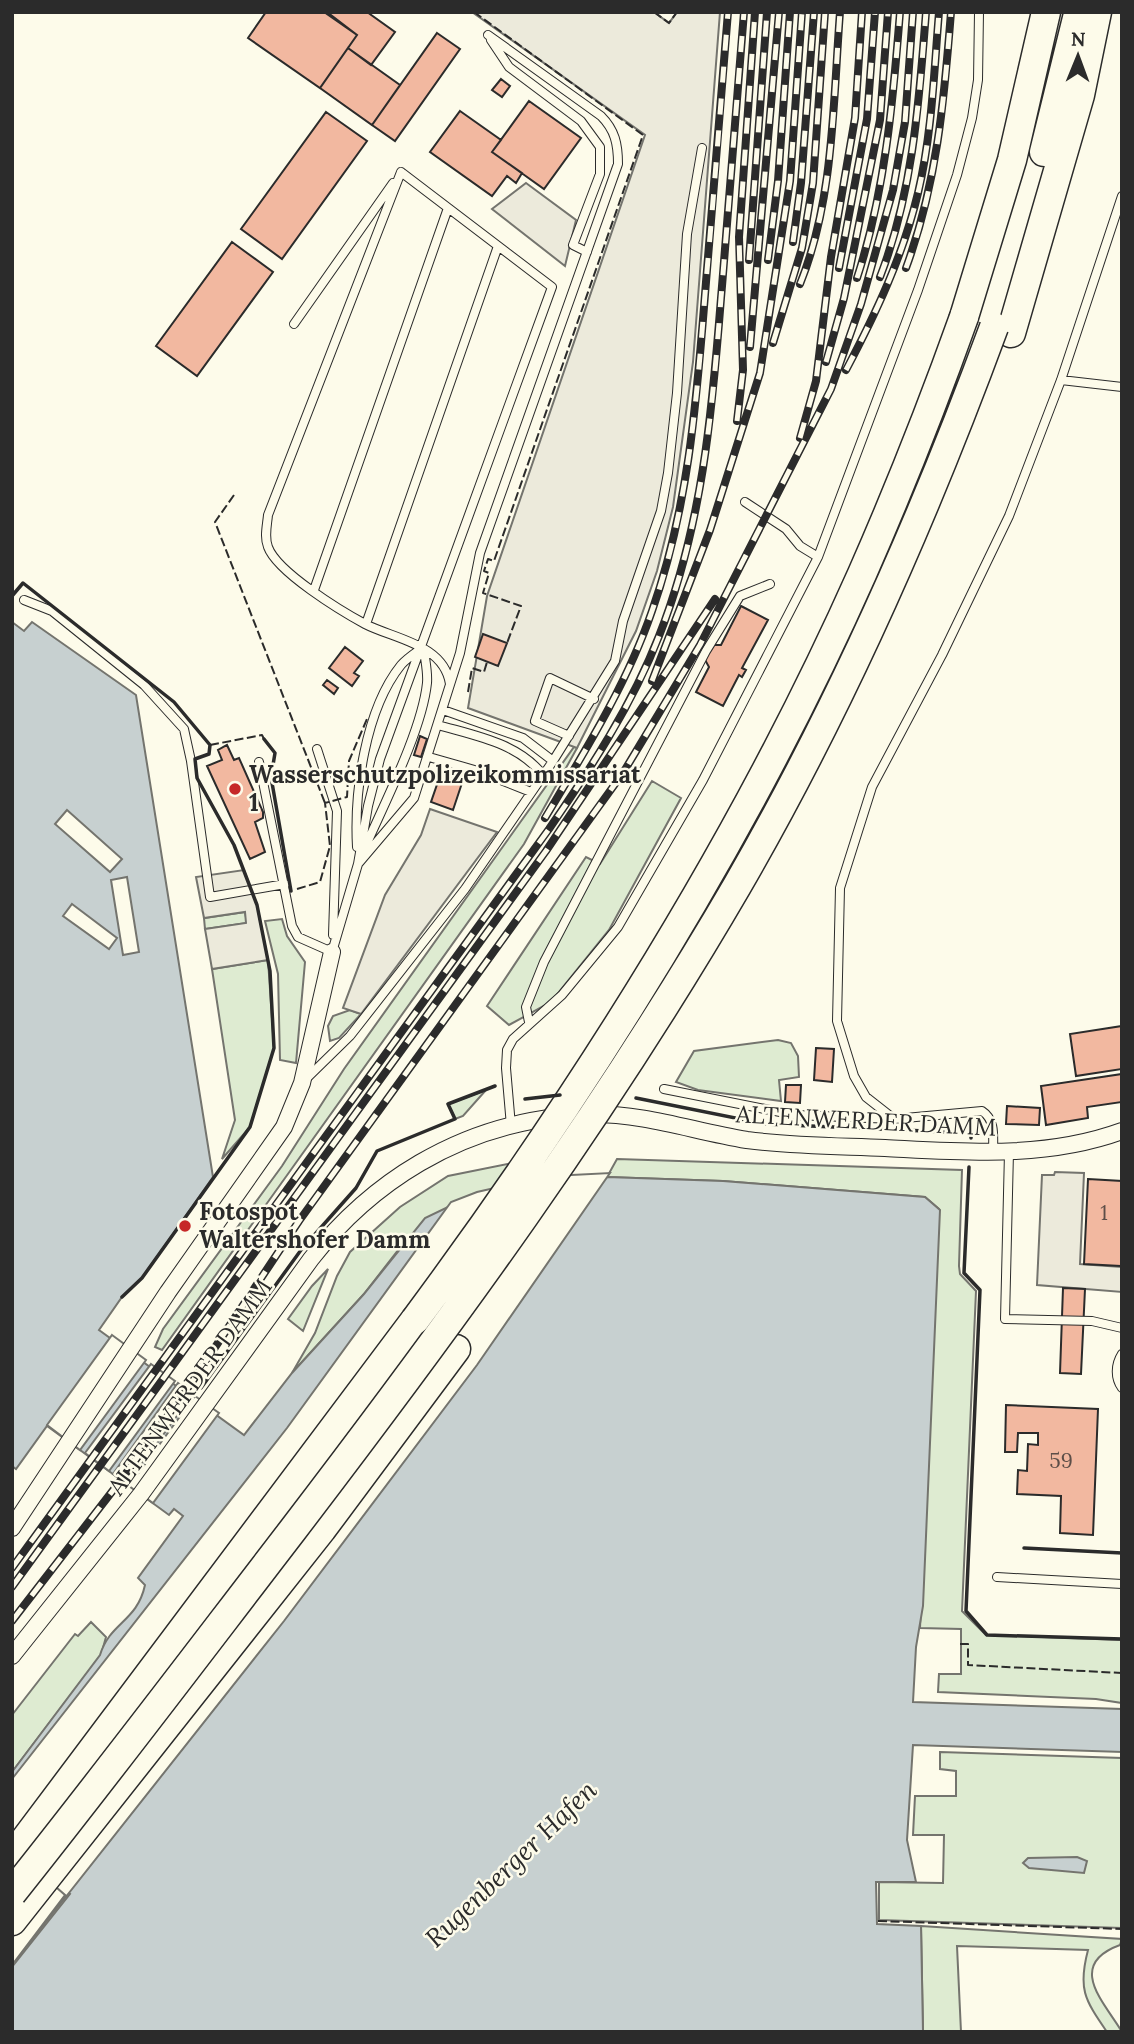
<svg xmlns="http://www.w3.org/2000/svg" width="1134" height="2044" viewBox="0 0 1134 2044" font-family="Lora,serif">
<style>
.green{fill:#deebd1;stroke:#74746e;stroke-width:2}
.parking{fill:#eceadb;stroke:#74746e;stroke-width:2}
.water{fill:#c7d0d0;stroke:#74746e;stroke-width:2}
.pier{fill:#fdfbea;stroke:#74746e;stroke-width:2}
.building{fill:#f2b8a0;stroke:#2b2b2b;stroke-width:2}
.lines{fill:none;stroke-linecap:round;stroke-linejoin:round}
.lane-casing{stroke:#2b2b2b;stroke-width:10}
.street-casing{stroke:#2b2b2b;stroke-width:18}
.highway-casing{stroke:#2b2b2b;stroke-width:31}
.lane{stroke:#fdfbea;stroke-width:8}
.street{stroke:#fdfbea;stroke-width:16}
.highway{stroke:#fdfbea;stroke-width:28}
.rail-casing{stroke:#2b2b2b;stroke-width:8}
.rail{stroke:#fdfbea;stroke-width:5;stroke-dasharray:16;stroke-linecap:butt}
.highway-bridge-casing{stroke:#2b2b2b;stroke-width:31;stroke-linecap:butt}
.highway-bridge{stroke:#fdfbea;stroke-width:28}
.fence{stroke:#2b2b2b;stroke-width:2;stroke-dasharray:9 3.5;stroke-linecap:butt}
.wall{stroke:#2b2b2b;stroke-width:3.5}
.poi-dot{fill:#c62828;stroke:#fdfbea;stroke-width:2.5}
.labels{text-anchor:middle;stroke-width:5;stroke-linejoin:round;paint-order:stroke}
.number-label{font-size:21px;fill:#5d4e48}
.poi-label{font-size:24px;font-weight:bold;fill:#2b2b2b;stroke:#fdfbea;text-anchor:start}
.street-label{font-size:24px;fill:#2b2b2b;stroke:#fdfbea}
.water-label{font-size:26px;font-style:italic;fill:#2b2b2b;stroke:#fdfbea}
</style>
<rect width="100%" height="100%" fill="#fdfbea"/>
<!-- green -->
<path class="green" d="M574,747l3,1 -53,96 -362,506 -7,-3 8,-18 119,-163 62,-97z
M652,781l29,17 -72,132 -58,72 -42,23 -22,-19 99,-149 14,7z
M245,912l2,11 -42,6 -1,-11z
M282,919l5,17 18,26 -9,101 -16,-3 -2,-86 -13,-53z
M268,960l6,88 -24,79 -28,32 13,-39 -23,-151z
M350,1010l11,4 -22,24 -9,3 -2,-15 5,-10z
M778,1040l13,3 7,13 1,21 -20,3 2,21 -83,-11 -22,-8 18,-31z
M486,1090l-23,26 -8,3 -7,-15z
M565,1157l-12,23 -144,56 -45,58 -72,79 23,-40 22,-57 13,-24 50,-45 48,-31 89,-18z
M617,1159l345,11 -3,96 1,8 16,17 -14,320 24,24 136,5v63l-26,-4 -158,-7 1,-18h22v-45l-41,-1 19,-419 -14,-12 -202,-16 -116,-4z
M328,1269l-25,62 -15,-12 24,-33z
M91,1622l15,15 -5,18 -89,117v-57l63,-81 3,2z
M940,1752l182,6v170l-243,-8v-38l64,1 1,-48h-31l2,-39h41v-25l-16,-2z
M921,1926l201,13 -2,6c-55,20 -15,58 2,87h-15c-23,-33 -29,-44 -19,-82l-131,-4 4,86h-38z"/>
<!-- parking -->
<path class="parking" d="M472,12h182l15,11 8,-11h43l-27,350 -20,145 -16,64 -21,60 -59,117 -109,-40 19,-112 158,-461z
M526,183l50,37 -11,46 -73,-57z
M430,809l67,23 -136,182 -18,-6 42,-113 36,-60z
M244,870l13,35 11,55 -56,9 -7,-40 41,-6 -1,-11 -41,6 -8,-41z
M1055,1172l29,1 -4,91 42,3v25l-85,-7 5,-110h12z"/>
<!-- water -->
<path class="water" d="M12,622l12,9 8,-9 104,73 77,482 -71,101 -20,19 -23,33 145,105 48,-62 72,-79 61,-76 23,-11 159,-30 116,4 202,16 15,13 -17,396 -7,41 -3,55 209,7v43l-209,-7 -6,95 9,42h-40l1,42 44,2 2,106h-911v-65l58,-73 -58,-50v-72l88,-117c10,-33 37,-33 45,-70l-7,-7 45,-62 -9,-7 -5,6 -122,-89 -31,43 -4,-3z
M1077,1857l10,4 -3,12 -55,-5 -6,-5 5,-5z"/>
<!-- pier -->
<path class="pier" d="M67,810l55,49 -12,13 -55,-48z
M127,877l12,75 -16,3 -12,-75z
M72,904l45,34 -8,11 -46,-33z
M610,1173l-133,192 -193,256 -272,344 53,-70 -40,-35 527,-684z
M534,1179l-104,148 -194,259 -224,263v-70l275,-351 164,-226 26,-10z
M112,1335l34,25 -66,90 -33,-25z
M151,1364l24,17 -66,90 -24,-18z
M178,1383l15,11 -66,90 -14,-10z
M195,1396l24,17 -66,90 -24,-17z"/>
<!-- building -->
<path class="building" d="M266,12h58l33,23 -37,53 -72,-50z
M327,12h40l28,20 -24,33 -23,-17 9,-13z
M437,33l23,16 -65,92 -23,-16z
M348,48l52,37 -28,40 -52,-37z
M501,79l9,7 -8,11 -10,-7z
M529,101l52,37 -37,51 -52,-37z
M460,111l41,29 -9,12 30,21 -6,10 -9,-7 -15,20 -62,-44z
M326,112l41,29 -85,118 -41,-30z
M232,242l41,30 -76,104 -41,-30z
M741,606l27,14 -26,48 4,2 -4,7 -3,-2 -16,31 -27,-14 13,-25 -5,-9 6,-13h11z
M483,634l24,9 -9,23 -23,-9z
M345,647l18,14 -9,12 5,3 -7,10 -23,-18z
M327,680l11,8 -4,6 -11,-9z
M420,736l7,3 -6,18 -7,-2z
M227,745l7,15 5,-2 24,54v6l-8,4 10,30 -15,7 -43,-93 15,-6 -4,-10z
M441,773l22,7 -10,30 -22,-8z
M1122,1026v43l-46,7 -6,-42z
M816,1048l18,1 -2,33 -18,-2z
M1122,1074v28l-35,5 1,11 -42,7 -5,-39z
M786,1085h15l-1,18 -15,-1z
M1007,1106l33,2 -1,17 -33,-1z
M1088,1179l34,2 -1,85 -37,-2z
M1063,1288l22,1 -4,85 -21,-1z
M1006,1405l92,4 -5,126 -33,-2 1,-37 -44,-2 1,-24 9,1 1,-27 10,1v-12h-20l-1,19h-12z"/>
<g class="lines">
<defs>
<path id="lane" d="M491,40l18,27 72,54 19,26v27l-27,71 14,7
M401,172l-133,343c-1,11 -4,22 0,32 9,25 73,64 97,77 29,15 79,20 85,60
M294,324l99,-141
M1061,380l61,7
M745,502l41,27 14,17 18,11
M314,590l134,-382
M24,600l28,11 92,74 40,44 7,32 19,136 75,-13
M366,624l132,-378
M443,710l80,28 30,23
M438,725c38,11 80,18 105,50
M569,736l-34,-15 15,-43 44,21
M317,749l20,62 -4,124
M429,757l49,14 53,21
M259,762l33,164 6,11 34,15
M357,847c-3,-55 8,-137 44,-182 5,-6 14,-12 21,-17
M363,852c20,-46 59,-121 64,-169 1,-11 -2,-23 -3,-33
M358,864l56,-66 46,-145 20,-100 138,-389c0,-20 -3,-34 -17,-48l-113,-81
M332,952l26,-88 10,-58 12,-47 172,-472 -151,-115
M529,1022l-3,-15 18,-45 162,-311 34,-55 30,-12
M304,1081l46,-45 115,-147 88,-128 62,-100 8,-40 38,-110 7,-38 9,-80 10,-159 15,-86
M664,1089l131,26 99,4 88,-8c14,9 11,26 11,42
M894,1119l-28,-22 -12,-21 -17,-55 3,-133 32,-101 70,-132 67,-139 52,-136 61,-184
M511,1126l-5,-58 1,-18 6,-11 49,-44 56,-68 85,-147 115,-223 100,-267 39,-115 15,-57 6,-38 1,-68
M1009,1152l-4,167 87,2 30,7
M1122,1354c-7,11 -7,24 0,34
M997,1577l125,7"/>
<path id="street" d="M591,1114c57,0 101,17 156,26 46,6 92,6 138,8 80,4 160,11 237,-17
M12,1528l156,-236 116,-165 18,-44 30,-131
M12,1656l129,-162 170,-235c61,-78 147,-131 247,-142"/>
<path id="highway" d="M1044,152l33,-134
M964,317l48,-157 34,-148
M1011,333l69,-238 17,-83
M12,1857l403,-537
M12,1921l310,-392 134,-180"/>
</defs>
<!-- lane casing -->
<use href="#lane" class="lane-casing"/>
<!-- street casing -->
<use href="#street" class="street-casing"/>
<!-- highway casing -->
<use href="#highway" class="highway-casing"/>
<!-- lane -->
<use href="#lane" class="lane"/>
<!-- street -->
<use href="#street" class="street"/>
<!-- highway -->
<use href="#highway" class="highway"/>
<defs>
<path id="rail" d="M793,242l8,-59 13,-171
M749,260l18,-248
M768,260l10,-79 12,-169
M839,268l28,-149 8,-107
M906,268c31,-85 38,-166 45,-256
M880,277c33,-85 39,-175 46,-265
M857,278c28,-86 36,-176 43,-266
M800,284c34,-84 33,-181 40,-272
M773,343l29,-95 11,-65 12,-171
M750,347l29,-335
M826,362l18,-64 36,-178 8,-108
M846,370c30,-57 57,-114 72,-177 14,-59 16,-121 21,-181
M737,421l6,-51 -4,-133 16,-225
M800,438l16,-57 15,-124 24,-139 7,-106
M652,681l58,-151 50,-157 30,-192 12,-169
M545,818c40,-67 82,-134 107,-207 38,-108 45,-217 54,-329 8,-90 15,-180 22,-270
M12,1568l537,-739c42,-61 83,-124 110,-193 43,-109 53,-222 62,-338 8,-95 15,-190 23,-286
M12,1587l534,-736 169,-252
M12,1621l109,-141 71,-98 107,-161 324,-448 77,-128 131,-256 30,-85 32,-114 12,-68 8,-110"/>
</defs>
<!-- rail casing -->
<use href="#rail" class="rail-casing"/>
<!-- rail -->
<use href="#rail" class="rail"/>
<defs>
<path id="highway-bridge" d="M415,1320c170,-229 331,-485 447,-746 37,-84 71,-170 102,-257
M12,1893c95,-119 187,-241 280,-362 159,-208 313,-418 445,-645 103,-178 186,-366 257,-559"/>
</defs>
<!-- highway-bridge casing -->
<use href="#highway-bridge" class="highway-bridge-casing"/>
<!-- highway-bridge -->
<use href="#highway-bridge" class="highway-bridge"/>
<!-- fence -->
<path class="fence" d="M474,12l169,123 -149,426 -6,-2 -4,12 5,2 -6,20 38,13 -14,37
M654,12l15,11 8,-11
M234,495l-19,27 110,281
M468,692l4,-24 12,4 3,-10
M210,745l52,-10 2,4
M297,889l23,-7 10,-36 -5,-43 22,-6 2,-36 18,-42
M960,1644h8v21l154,8
M878,1921l244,8"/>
<!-- wall -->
<path class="wall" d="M12,596l11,-13 151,119 36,43 -1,9 -14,5 2,19 37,67 23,60 13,66 4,77 -24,79 -108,151 -20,19
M264,739l11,14 -4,24 20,114
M636,1098l129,26 206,9v5
M525,1099l35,-4
M969,1167l-5,106 16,17 -14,321 21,24 135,4
M201,1388l100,-138 55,-62 21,-37 78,-32 -7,-15 47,-18
M1024,1548l98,5"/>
</g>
<!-- markers -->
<g class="poi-dot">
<circle cx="235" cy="789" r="7"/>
<circle cx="185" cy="1226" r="7"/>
</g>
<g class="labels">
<!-- number labels -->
<g class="number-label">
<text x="1104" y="1220">1</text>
<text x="1061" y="1468">59</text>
</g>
<!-- poi labels -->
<g class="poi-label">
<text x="249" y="783">Wasserschutzpolizeikommissariat<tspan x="249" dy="28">1</tspan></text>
<text x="199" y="1220">Fotospot<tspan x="199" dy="28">Waltershofer Damm</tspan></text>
</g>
<!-- street labels -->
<g class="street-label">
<text transform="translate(866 1121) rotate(3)" y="8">ALTENWERDER DAMM</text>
<text transform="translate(190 1387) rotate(-54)" y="8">ALTENWERDER DAMM</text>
</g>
<!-- water labels -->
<g class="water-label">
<text transform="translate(511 1864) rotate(-44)" y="9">Rugenberger Hafen</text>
</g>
</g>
<!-- border -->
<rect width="1134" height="2044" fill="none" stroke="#2b2b2b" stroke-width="28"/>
<!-- north arrow -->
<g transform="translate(1078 56) rotate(1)" stroke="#fdfbea" stroke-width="5" paint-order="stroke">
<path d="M0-5L12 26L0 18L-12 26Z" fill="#2b2b2b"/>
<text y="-10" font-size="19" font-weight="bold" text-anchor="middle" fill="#2b2b2b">N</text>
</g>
</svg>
